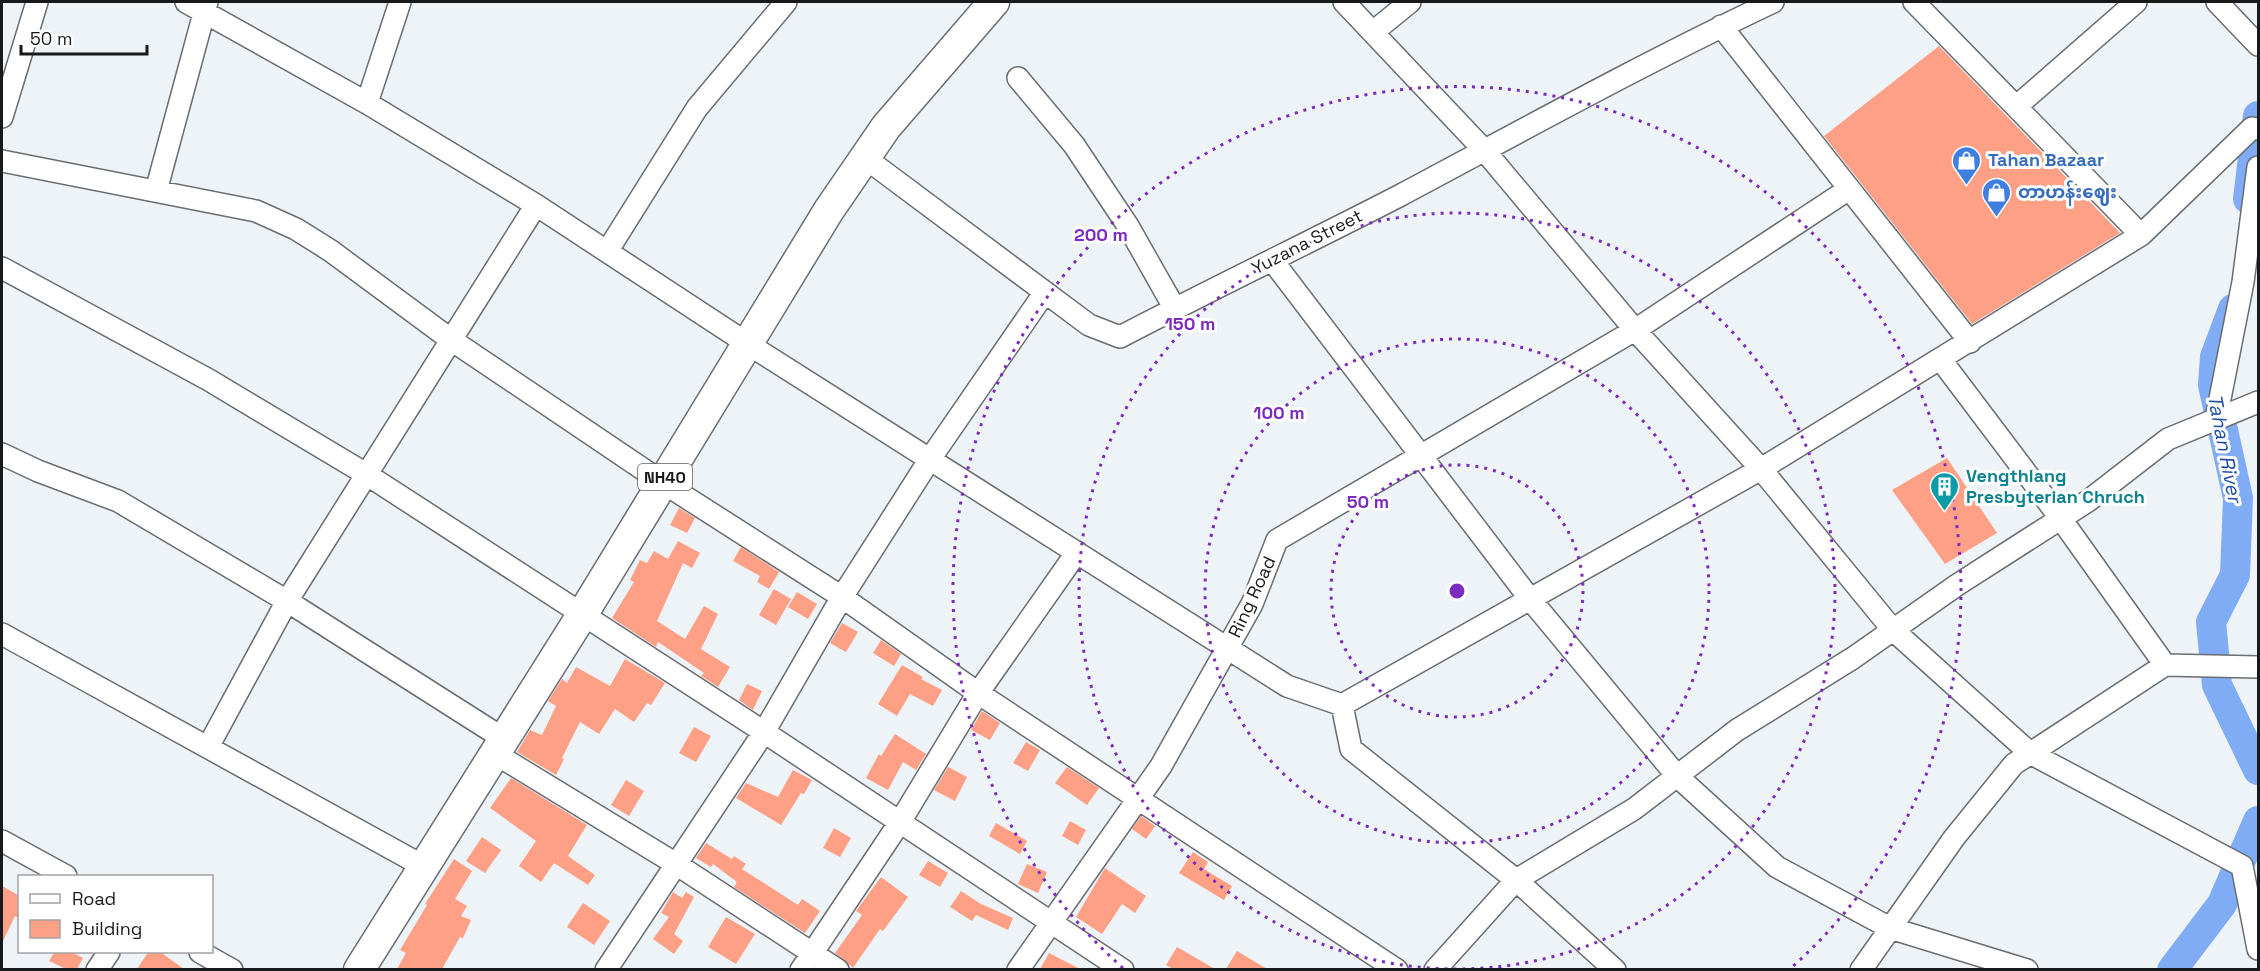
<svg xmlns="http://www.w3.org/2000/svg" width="2260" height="971" viewBox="0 0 2260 971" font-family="'Space Grotesk','Noto Sans Myanmar',sans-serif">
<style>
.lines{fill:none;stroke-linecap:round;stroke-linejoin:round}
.river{stroke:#80abf5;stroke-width:30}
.building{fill:#fda086}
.minor-casing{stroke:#696d72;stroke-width:24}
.highway-casing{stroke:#696d72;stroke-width:33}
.minor{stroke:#fff;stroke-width:21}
.highway{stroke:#fff;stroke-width:30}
.ring{fill:none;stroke:#7b2cbf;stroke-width:3;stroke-dasharray:3 6}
.labels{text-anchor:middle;stroke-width:6;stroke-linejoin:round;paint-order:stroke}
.shield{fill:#fff;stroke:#5d5e5f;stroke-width:1.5}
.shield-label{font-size:16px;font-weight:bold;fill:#18191b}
.shop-label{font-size:18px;font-weight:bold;fill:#366cbe;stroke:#fff;text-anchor:start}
.street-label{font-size:18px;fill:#18191b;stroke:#fff}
.culture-label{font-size:18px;font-weight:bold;fill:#0d838f;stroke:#fff;text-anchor:start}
.water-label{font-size:20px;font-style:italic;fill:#1f4ea3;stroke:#fff}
.centre{fill:#7b2cbf;stroke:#fff;stroke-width:3}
.ring-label{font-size:18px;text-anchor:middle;font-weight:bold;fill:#7b2cbf;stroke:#fff;stroke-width:6;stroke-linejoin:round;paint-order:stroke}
</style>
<rect width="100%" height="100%" fill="#eef3f8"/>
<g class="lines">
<!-- river -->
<path class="river" d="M2248,199l10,-83
M2233,309l-18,48 -2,28 25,113 -3,77 -24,47 6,63 41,85
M2172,970l50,-66 36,-83"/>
</g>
<!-- building -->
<path class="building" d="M1939,46l181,187 -148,91 -148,-188z
M1947,458l50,75 -52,31 -53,-74z
M679,508l16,10 -8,15 -17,-8z
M678,541l22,12 -8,15 -9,-5 -26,58 28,18 19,-33 14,8 -17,35 29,18 -12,20 -17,-11 3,-3 -46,-31 -2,5 -44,-29 22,-36 -4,-2 10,-20 7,3 7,-12 14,8z
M741,547l38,25 -10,17 -12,-7 3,-6 -27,-15z
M774,589l17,10 -15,26 -17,-10z
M797,592l20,12 -9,15 -20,-12z
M842,623l16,9 -12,20 -16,-9z
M881,640l20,14 -7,12 -21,-13z
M625,659l40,24 -14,22 -4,-2 -13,19 -19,-13 -16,25 -19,-12 -18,36 2,1 -8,16 -39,-23 13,-22 12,5 14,-29 -8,-5 14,-22 5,4 9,-16 34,19z
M902,665l21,12 -2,2 21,11 -9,16 -23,-12 -13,22 -19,-12z
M747,684l15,7 -9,19 -14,-10z
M982,711l18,12 -10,17 -19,-10z
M694,727l17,9 -15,26 -17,-9z
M895,734l31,20 -10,16 -13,-8 -15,28 -22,-12 13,-24 2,2z
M1026,742l14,8 -12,21 -15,-8z
M948,767l19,10 -12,24 -21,-11z
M1067,767l32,21 -12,17 -32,-22z
M793,770l19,10 -8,14 -3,-1 -20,32 -45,-27 10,-15 32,14z
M511,778l76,47 -19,31 27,19 -7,10 -34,-22 -13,19 -22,-16 17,-25 -46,-33z
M626,780l18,11 -15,25 -18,-11z
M1141,816l14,10 -9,13 -14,-10z
M1070,821l16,9 -8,15 -16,-9z
M996,823l31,18 -7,13 -31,-18z
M834,828l17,10 -11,19 -17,-9z
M482,837l19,13 -16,23 -19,-12z
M706,843l26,16 2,-3 12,8 -4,5 56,36 4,-6 18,12 -15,22 -71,-46 3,-5 -24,-18 -2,3 -15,-9z
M1193,852l15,10 -4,7 28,17 -8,14 -45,-27z
M454,859l18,12 -17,28 12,7 -6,10 10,4 -8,18 -3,-1 -18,32h-45l9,-16 -6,-3 27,-45 -2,-1z
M928,861l20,12 -8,14 -21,-12z
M1027,864l20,8 -9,21 -20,-9z
M1105,868l41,28 -11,17 -13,-9 -20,30 -26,-17z
M881,877l27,20 -25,34 -3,-2 -27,39 -18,-15 27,-38 -6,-4z
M2,886l18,10v23l-5,-3 -13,27z
M961,891l20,13 32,14 -5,12 -32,-15 -4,6 -22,-14z
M673,892l9,6 4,-6 8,5 -20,37 9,7 -9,13 -21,-15 16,-22 -8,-4z
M583,903l27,18 -16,24 -27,-18z
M726,917l29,17 -19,30 -28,-17z
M1177,947l38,22h-42l-7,-4z
M55,951h15l13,7 -6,11h-11l-17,-8z
M149,951h10l25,18h-47z
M1237,951l30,18h-41z
M1049,953l31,16h-40z"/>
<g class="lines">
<defs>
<path id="minor" d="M186,2l181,101 169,102 212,139 539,342 55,19 419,-236 380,-234 111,-107 6,1
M1344,2l140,148 151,180 126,139 132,161 137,123 212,113 16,83
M1914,2l227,233
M2217,2l41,43
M1721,26l249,316
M1373,32l37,-30
M1018,78l56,67 54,81 47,83
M367,103l33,-101
M2017,106l119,-104
M2,117l35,-115
M864,157l225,168 31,12c92,-48 186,-93 279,-141 124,-66 247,-134 374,-194
M2,161l254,50 40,18 35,22 119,88 212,143 180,115 136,96 419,277
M156,191l51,-189
M608,250l89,-142 89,-106
M1272,260l258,339 147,177 100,91 113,61 137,42
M2,268l207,112 157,94 398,258 359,238
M1941,360l120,159 104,146
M2216,419l27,-137 15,-115
M2,454l36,17 80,30 169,100 217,138
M2,634l421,232
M1342,705l9,44 165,131 99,90
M208,747l79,-146 249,-396
M494,753l182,111 162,106
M2,841l64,35
M200,952l32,18
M97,970l12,-18
M606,970l158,-238 78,-135 88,-138 115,-167
M801,970l99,-148 78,-129 99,-141
M1018,970l143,-204 91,-162 25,-64 358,-210 214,-141
M1435,970l81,-90 118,-71 103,-79 116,-72 104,-73 131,-84 80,-62 90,-37
M1861,970l93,-132 60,-74 151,-99 93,2"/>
<path id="highway" d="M359,970l223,-355 247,-405 57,-83 108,-125"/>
</defs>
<!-- minor casing -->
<use href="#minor" class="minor-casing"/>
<!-- highway casing -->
<use href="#highway" class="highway-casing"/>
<!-- minor -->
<use href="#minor" class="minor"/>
<!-- highway -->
<use href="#highway" class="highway"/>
</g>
<!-- distance rings -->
<g class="ring">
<circle cx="1457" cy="591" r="126"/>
<circle cx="1457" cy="591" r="252"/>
<circle cx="1457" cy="591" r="378"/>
<path d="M1123 968A504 504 0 1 1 1791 968"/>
</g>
<!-- icons -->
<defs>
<symbol id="shop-pin" viewBox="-11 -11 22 30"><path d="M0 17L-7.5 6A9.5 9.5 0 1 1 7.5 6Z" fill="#3f7fe0" stroke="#fff"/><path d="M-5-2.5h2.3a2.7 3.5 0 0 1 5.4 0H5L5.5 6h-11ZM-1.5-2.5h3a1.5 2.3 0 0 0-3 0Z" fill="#fff"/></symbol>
<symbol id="building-pin" viewBox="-11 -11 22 30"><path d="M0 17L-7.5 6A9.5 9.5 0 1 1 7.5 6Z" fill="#0f9aa8" stroke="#fff"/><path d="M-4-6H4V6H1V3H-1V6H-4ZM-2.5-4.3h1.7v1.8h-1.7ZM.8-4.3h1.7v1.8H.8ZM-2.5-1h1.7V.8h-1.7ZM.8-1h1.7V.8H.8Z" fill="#fff"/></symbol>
</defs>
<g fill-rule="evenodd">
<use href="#shop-pin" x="1950" y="144" width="33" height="45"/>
<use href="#shop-pin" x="1980" y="176" width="33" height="45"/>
<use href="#building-pin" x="1928" y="470" width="33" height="45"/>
</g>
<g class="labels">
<!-- shield labels -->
<rect class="shield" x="638" y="464" width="54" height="26" rx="4.5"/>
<g class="shield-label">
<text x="665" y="483">NH40</text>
</g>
<!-- shop labels -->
<g class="shop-label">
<text x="1988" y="166">Tahan Bazaar</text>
<text x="2018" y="198">တာဟန်းဈေး</text>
</g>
<!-- street labels -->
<g class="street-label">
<text transform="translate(1307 242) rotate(-27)" y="6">Yuzana Street</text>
<text transform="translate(1252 597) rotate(-65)" y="6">Ring Road</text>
</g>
<!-- culture labels -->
<g class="culture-label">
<text x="1966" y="482">Vengthlang<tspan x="1966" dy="21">Presbyterian Chruch</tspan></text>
</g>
<!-- water labels -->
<g class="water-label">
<text transform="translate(2225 448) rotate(79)" y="7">Tahan River</text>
</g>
</g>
<circle cx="1457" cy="591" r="9" class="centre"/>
<g class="ring-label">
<text x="1101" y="241">200 m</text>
<text x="1190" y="330">150 m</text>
<text x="1279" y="419">100 m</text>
<text x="1368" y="508">50 m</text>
</g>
<!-- border -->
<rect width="2260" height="971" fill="none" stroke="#18191b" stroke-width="6"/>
<!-- legend -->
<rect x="18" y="875" width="195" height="78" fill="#ffffff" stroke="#a3a3a4" stroke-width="1.5"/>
<rect x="30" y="894" width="30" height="9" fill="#ffffff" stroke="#a3a3a4" stroke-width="1.5"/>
<text x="72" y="905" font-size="18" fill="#18191b">Road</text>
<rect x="30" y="920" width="30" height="18" fill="#fda086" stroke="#a3a3a4" stroke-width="1.5"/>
<text x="72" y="935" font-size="18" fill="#18191b">Building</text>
<!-- scale -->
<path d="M21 45v9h126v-9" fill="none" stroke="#18191b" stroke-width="3"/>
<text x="30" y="45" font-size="18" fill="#18191b" stroke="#ffffff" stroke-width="4.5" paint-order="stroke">50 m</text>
</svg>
